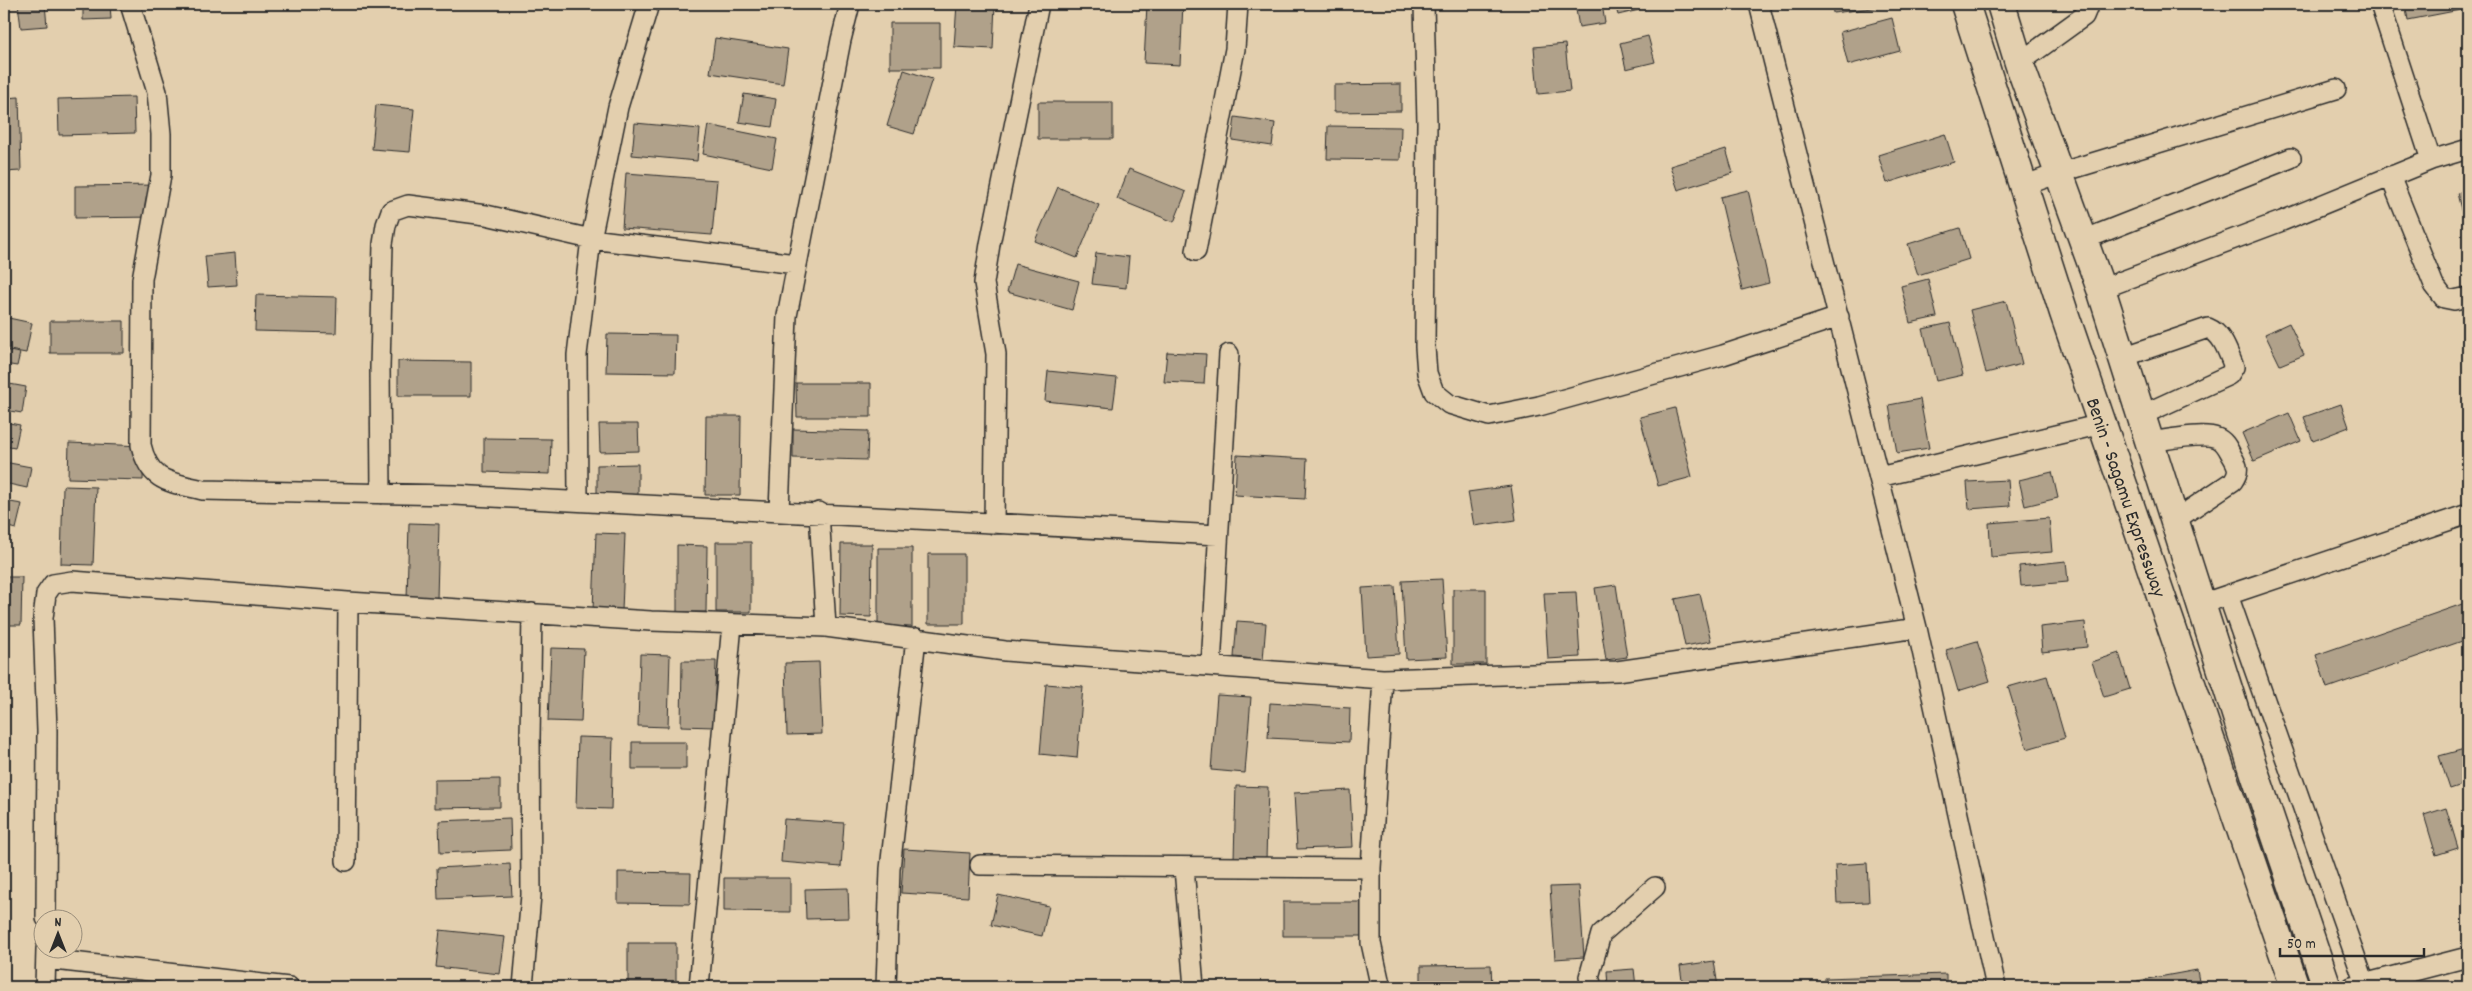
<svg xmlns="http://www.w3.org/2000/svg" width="2472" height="991" viewBox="0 0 2472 991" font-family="Dekko,sans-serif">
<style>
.building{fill:#b0a18a;stroke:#2b2b2b}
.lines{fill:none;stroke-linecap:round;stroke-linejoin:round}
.minor-casing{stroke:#2b2b2b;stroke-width:22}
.highway-casing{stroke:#2b2b2b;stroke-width:31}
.minor{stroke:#e3cfae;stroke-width:19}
.highway{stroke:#e3cfae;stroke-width:28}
.labels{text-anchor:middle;stroke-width:5;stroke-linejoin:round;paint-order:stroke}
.street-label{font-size:20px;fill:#2b2b2b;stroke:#e3cfae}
</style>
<rect width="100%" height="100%" fill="#e3cfae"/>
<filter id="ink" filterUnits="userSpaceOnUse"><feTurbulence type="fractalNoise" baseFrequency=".02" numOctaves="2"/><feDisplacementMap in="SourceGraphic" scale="10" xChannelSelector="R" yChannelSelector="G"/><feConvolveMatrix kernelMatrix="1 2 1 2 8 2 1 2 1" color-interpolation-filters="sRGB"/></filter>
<g filter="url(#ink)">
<!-- building -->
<path class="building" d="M18,4h27l2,22 -26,2z
M83,4h27l1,15 -28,1z
M957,4h38l-2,45 -39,-2z
M1147,4h36l-3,61 -36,-2z
M1575,4h27l3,19 -26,4z
M1615,4h23l1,6 -21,5z
M1832,4h64v1l-63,8z
M2405,4h54l1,6 -52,10z
M1892,18l8,33 -52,14 -8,-33z
M890,23h50v45h-50z
M1648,36l7,26 -29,7 -6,-26z
M715,38l73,11 -5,35 -73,-11z
M1565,44l5,47 -32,3 -4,-47z
M904,70l28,9 -18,55 -27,-8z
M1401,84v27l-67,1v-27z
M744,94l32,5 -4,28 -33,-5z
M19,97l2,74 -17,1v-74z
M134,97l1,36 -76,2 -1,-36z
M1038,102h75v37h-75z
M376,105l38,4 -4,43 -38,-3z
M1235,117l40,6 -3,23 -40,-6z
M635,123l65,6 -3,32 -65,-6z
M708,125l69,14 -5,29 -69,-14z
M1328,126l73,1 -1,33 -73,-1z
M1945,134l9,28 -67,21 -9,-28z
M1726,149l7,24 -55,17 -8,-24z
M1129,169l57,23 -12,30 -57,-23z
M626,173l91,7 -5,55 -90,-7z
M158,185v32l-83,1v-32z
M1058,187l41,18 -22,53 -42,-17z
M1748,190l21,93 -27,7 -22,-93z
M2468,190v27l-5,1 -6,-25z
M1960,228l9,31 -51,16 -10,-31z
M235,253l2,32 -29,2 -3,-31z
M1096,253l33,4 -3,31 -34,-4z
M1015,264l64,17 -7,29 -65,-18z
M1928,279l9,38 -27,6 -9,-37z
M256,295l81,2 -1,36 -81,-2z
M2006,301l16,63 -36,9 -16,-63z
M4,317l28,6 -6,30 -22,-4z
M50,321h74v32h-74z
M1950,323l13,52 -27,6 -13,-52z
M2289,323l15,32 -24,10 -15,-31z
M607,334l69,1 -1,38 -69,-1z
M4,350l16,3 -3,13 -13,-2z
M1167,352l39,2 -2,30 -40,-2z
M398,361l73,1v34h-73z
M1048,371l69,7 -4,30 -68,-7z
M4,383l22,4 -4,26 -18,-3z
M796,383h75v34h-74z
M1920,399l9,49 -32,5 -8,-48z
M2341,404l8,23 -36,14 -9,-24z
M1675,408l17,69 -34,9 -18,-69z
M2289,413l12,28 -47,20 -12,-28z
M706,416h35l-1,79h-35z
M4,422l16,3 -5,23 -11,-2z
M599,424h39l1,27 -39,1z
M793,429l75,2 -1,29 -74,-2z
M484,438l67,1 -1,35 -66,-2z
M69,443l75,3 -1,34 -75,-2z
M1237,455l70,4 -2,40 -70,-4z
M4,462l27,5 -4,21 -23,-5z
M638,464v33l-41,1v-33z
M2052,472l6,26 -33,8 -6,-26z
M2008,480l2,26 -41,3 -2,-27z
M63,486l33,1 -3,78 -32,-1z
M1511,486l5,34 -42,6 -6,-34z
M4,501l18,3 -6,25 -12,-3z
M2049,518l3,34 -61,5 -2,-34z
M409,523l30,1 -2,75h-30z
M596,533l29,1 -3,77 -29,-1z
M716,542h35v70h-35z
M841,544h31l-1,73 -31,-1z
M677,545l30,1 -1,66h-29z
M878,548h34v79h-34z
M928,554h36v70h-36z
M2066,561l2,21 -47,4 -2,-20z
M4,577h18l-1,48h-17z
M1442,579l5,78 -41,2 -4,-78z
M1616,585l11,72 -21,3 -11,-72z
M1395,586l4,68 -33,2 -4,-68z
M1453,589h33v75h-33z
M1576,592l4,65 -32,2 -4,-66z
M1700,594l11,47 -26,5 -10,-47z
M2468,602v37l-141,49 -11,-33z
M1237,621l29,2 -3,37 -29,-3z
M2085,622l2,25 -45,5 -2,-25z
M1977,641l13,40 -32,10 -12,-41z
M551,648l33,1 -3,73 -33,-1z
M2119,653l11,36 -26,8 -12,-35z
M640,654l30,1 -2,72 -30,-1z
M682,661h34l-2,66 -33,-1z
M819,662l3,72 -35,1 -2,-72z
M2047,676l18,62 -38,11 -19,-62z
M1046,684l37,3 -6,71 -37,-4z
M1217,695l34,2 -6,76 -34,-3z
M1270,703l80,5 -1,34 -81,-4z
M578,737l35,1 -2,71 -35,-1z
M632,742h54v27h-54z
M2468,748v35l-18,6 -11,-33z
M500,779v28l-66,1v-28z
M1236,786l32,1 -2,73 -32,-1z
M1350,790l3,57 -56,2 -3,-56z
M2446,808l12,40 -22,7 -12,-40z
M510,818l1,32 -71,3 -1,-32z
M784,819l60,4 -3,44 -60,-5z
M904,849l66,4 -2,44 -67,-4z
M1867,863l2,39 -32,1 -2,-38z
M510,864l2,32 -74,3 -1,-31z
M618,872l73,1 -1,31 -72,-1z
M724,878h66v34l-66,-1z
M1579,886l5,71 -29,2 -5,-72z
M848,888l1,30 -43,1 -1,-30z
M998,895l51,11 -7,30 -51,-11z
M1283,902h78v34h-78z
M440,930l65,7 -5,37 -64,-7z
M628,943h48v42h-48z
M1714,961l4,26h-35l-3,-21z
M1491,965l1,22h-71v-21z
M1634,969l2,18h-28l-1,-16z
M2197,970l3,17h-62l-1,-6z
M1946,974v13h-121v-9z
M1154,983v4h-30v-3z"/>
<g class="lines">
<defs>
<path id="minor" d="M130,4l27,88 4,42v41l-19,104 -1,166c9,38 29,37 62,45l251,5 764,40
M1424,4l3,119 -2,224 2,26 7,19 15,12 40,12 50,-10 184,-51 116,-38
M1759,4l158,624 79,359
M2380,4l51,156
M2019,63l65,-47 5,-12
M2390,176l44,109 10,13 10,2 14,-3
M2023,186l36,-13 277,-84
M2083,240l208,-82
M1196,251l39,-202 3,-45
M2101,289l181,-68 149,-61 37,-11
M2123,357l85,-29c15,6 20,25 26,39l-5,8 -87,40
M2150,442c16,-2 53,-10 67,-4 8,3 11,11 15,18 6,10 8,15 1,25l-58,39
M1879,477l223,-53
M381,494l-1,-126 3,-124 3,-19 5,-14 17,-6 78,10 105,24 205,25
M578,501l-1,-146 14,-116 27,-132 31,-103
M779,511l8,-195 54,-276 9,-36
M819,512l7,115
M994,524l2,-170 -12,-71 6,-39 49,-240
M2228,595l137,389
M2201,604l267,-90
M1211,666l18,-312
M346,861l2,-259
M980,865l391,3
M1184,868l10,119
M46,918l1,-187 -4,-113 3,-24 7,-10 19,-3 276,21 303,19 175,6 179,24 378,28 234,-8 300,-43
M46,959l243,28
M1380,984l-9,-41v-75l12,-189
M45,987l1,-38
M523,987l8,-92 -1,-157 2,-125
M699,987l33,-363
M886,987l4,-118 26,-231
M1592,987l-3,-10 12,-43 54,-47
M2352,987l116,-30"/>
<g id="highway">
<path id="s1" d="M1965,4l99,309 231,674"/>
<path d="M2001,4l18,59 82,226 154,485 72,213"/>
</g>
</defs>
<!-- minor casing -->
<use href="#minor" class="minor-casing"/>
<!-- highway casing -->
<use href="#highway" class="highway-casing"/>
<!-- minor -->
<use href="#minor" class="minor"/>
<!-- highway -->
<use href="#highway" class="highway"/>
</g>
</g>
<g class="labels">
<!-- street labels -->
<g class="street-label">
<text dy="7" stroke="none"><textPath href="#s1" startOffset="519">Benin - Sagamu Expressway</textPath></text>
</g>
</g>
<!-- margin -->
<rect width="2472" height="991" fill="none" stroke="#e3cfae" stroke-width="20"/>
<rect x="10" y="10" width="2452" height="971" fill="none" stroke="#2b2b2b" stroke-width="2" filter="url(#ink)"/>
<!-- north arrow -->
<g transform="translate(58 934)"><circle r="24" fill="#e3cfae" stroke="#998d7a"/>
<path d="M0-4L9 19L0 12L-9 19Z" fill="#2b2b2b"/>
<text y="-8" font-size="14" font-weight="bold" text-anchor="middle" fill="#2b2b2b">N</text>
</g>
<!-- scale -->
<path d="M2280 948v8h144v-8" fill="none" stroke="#2b2b2b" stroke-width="2.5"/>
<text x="2287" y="948" font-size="15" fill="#2b2b2b" stroke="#e3cfae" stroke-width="4" paint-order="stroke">50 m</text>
</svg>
